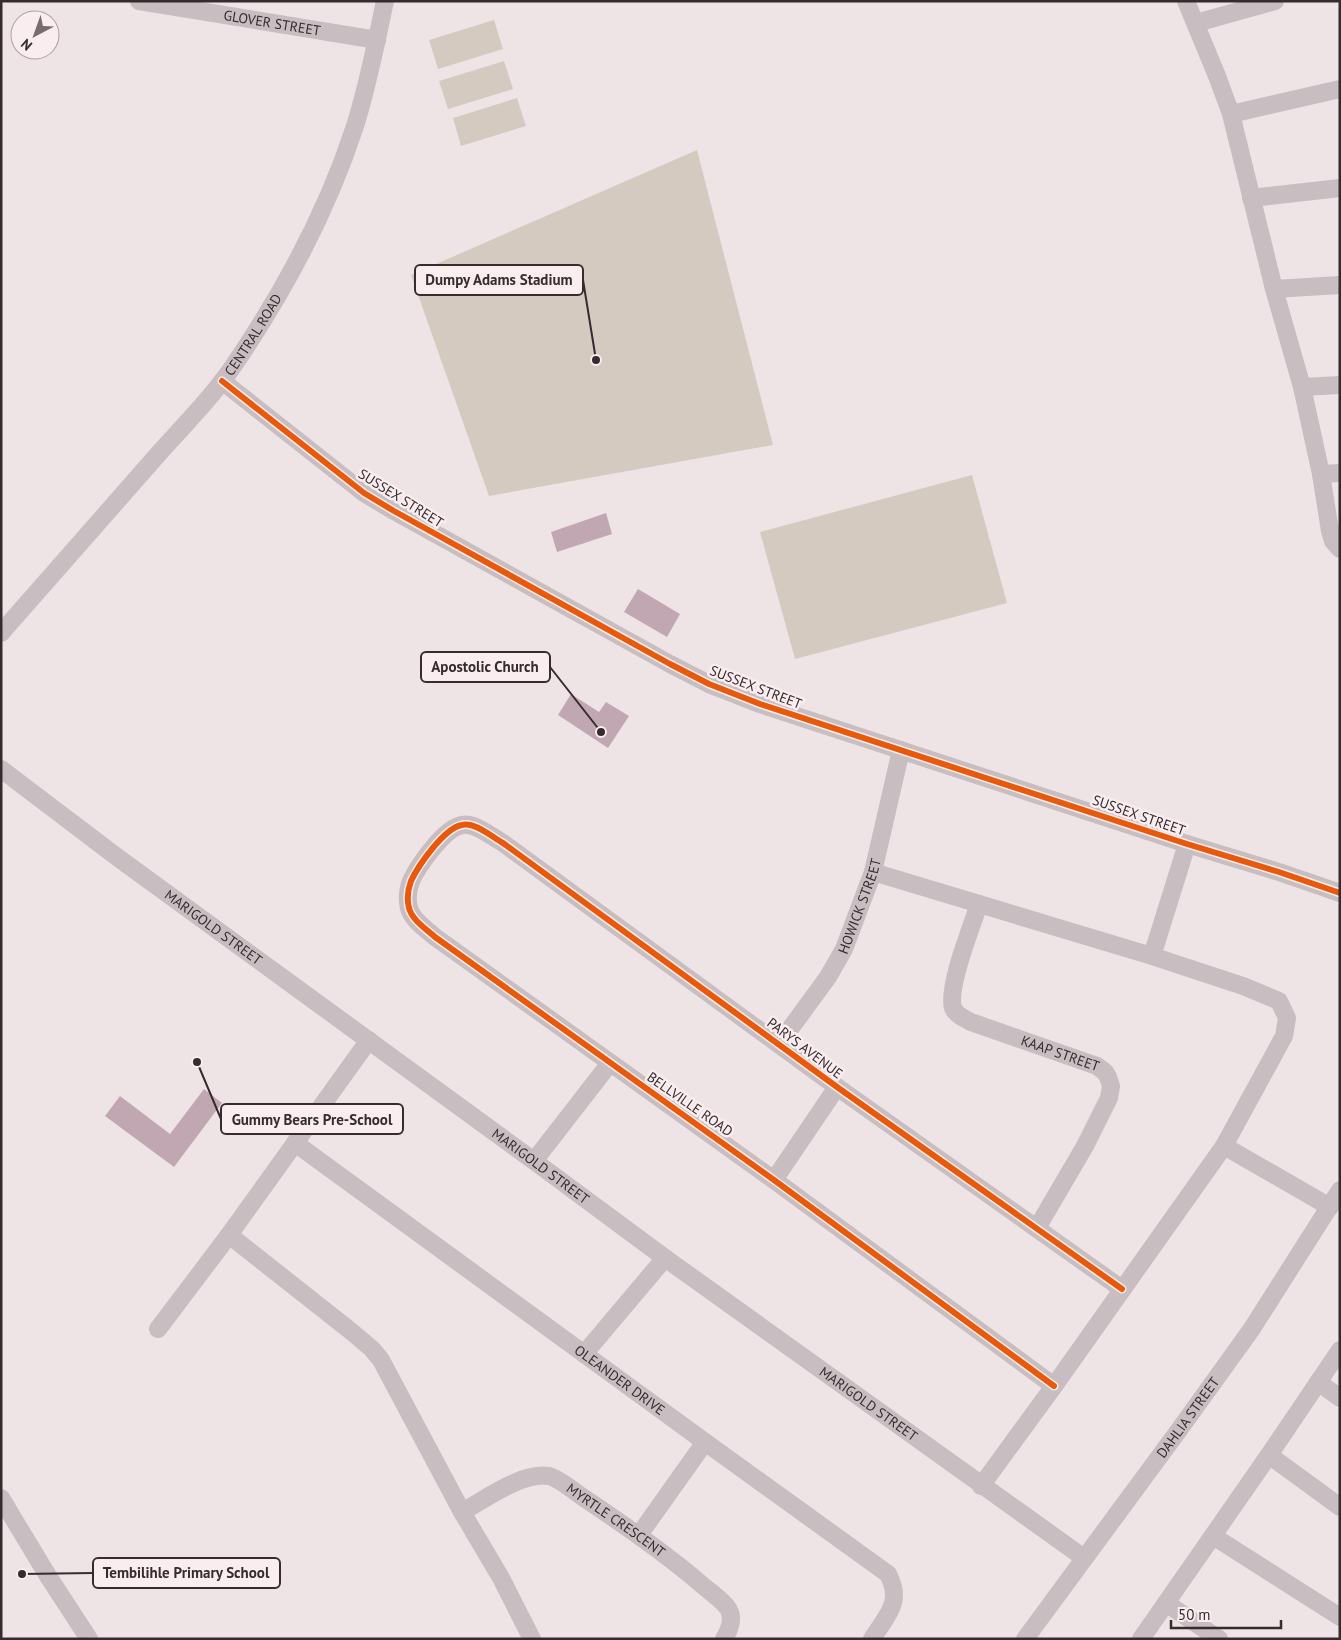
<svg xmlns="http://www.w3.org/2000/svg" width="1341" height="1640" viewBox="0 0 1341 1640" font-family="'PT Sans',sans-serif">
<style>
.green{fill:#d5cac0}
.building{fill:#c1a7b2}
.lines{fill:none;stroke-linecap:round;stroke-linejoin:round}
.minor{stroke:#c8bdc0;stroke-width:18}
.cycleway-casing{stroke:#f9edef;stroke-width:9}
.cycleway{stroke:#e8590c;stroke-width:6}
.labels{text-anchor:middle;stroke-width:5;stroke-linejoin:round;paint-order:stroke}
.street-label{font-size:14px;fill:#382b30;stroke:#f9edef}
.leader{fill:none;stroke:#382b30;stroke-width:2}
.callout-dot{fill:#382b30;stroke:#f9edef;stroke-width:2}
.callout{fill:#f9edef;stroke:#382b30;stroke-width:2}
.callout-label{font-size:15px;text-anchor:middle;font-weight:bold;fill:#382b30}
</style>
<rect width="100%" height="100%" fill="#eee4e6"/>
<!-- green -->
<path class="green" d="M494,20l9,29 -65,20 -9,-29z
M504,61l9,28 -65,20 -9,-28z
M517,98l9,28 -65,20 -8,-28z
M697,150l76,295 -284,51 -78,-221z
M972,475l35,128 -212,56 -35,-127z"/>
<!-- building -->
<path class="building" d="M606,513l6,21 -55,18 -6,-20z
M638,589l42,25 -13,23 -43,-25z
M571,694l28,18 7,-10 23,14 -21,32 -50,-33z
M204,1089l18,14 -48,64 -69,-51 15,-20 50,38z"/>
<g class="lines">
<!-- minor -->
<g class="minor">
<path id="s1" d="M139,1l238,39"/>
<path d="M1186,1l31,75 14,38 43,175 28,98 19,87 9,57 3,10 7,8"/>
<path d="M1196,23l79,-22"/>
<path d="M1231,114l109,-25"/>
<path d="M1251,198l89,-10"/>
<path d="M1274,289l66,-4"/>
<path d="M222,381l142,112 30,18 276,153 39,20 51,20 427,140 92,28 61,21"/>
<path d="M1302,387l38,-2"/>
<path d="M1321,474l19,-1"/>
<path id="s2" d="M1,633c51,-58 102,-116 152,-173 27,-31 58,-61 81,-95 49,-72 94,-156 121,-239 13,-41 21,-83 30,-125"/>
<path id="s3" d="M1,769l116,88 417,304 131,97 419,300"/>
<path d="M873,872l279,84 91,30 36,15 8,17 -3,18 -60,110 -170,240 -73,100"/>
<path id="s4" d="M979,904c-7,22 -32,83 -26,104 3,7 12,11 18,14l126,44 8,6 3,5 3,9 -2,12 -24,48 -48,82"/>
<path d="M1152,956l35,-112"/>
<path id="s5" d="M779,1044l49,-67 16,-28 29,-77 28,-122"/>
<path id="s6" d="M295,1143l410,299 183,132c15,28 -1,41 -16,65"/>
<path d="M1224,1146l106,61"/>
<path d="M534,1161l76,-98"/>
<path d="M774,1180l63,-93"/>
<path d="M229,1235l123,97 20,17 9,11 81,152 39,66 31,61"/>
<path d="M158,1329l71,-94 140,-195"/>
<path d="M584,1354l81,-96"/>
<path d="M1318,1382l22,16"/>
<path d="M1054,1386l-280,-206 -339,-243c-9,-8 -23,-17 -26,-29 -2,-8 -1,-19 2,-27 7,-15 33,-53 51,-56 13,-3 30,12 41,18l334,244 285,202"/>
<path d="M1269,1455l71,52"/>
<path d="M1,1498l47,78 41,63"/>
<path id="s7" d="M462,1512c24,-13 59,-40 87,-36 9,2 25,15 32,20 42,28 83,56 120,88 8,7 20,15 26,23 8,10 3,22 -3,32"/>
<path d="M639,1535l66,-93"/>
<path d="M1213,1536l127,81"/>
<path d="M1166,1603l53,36"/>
<path id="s8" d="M1025,1639l154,-209 72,-100 89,-140"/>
<path d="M1141,1639l128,-184 71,-105"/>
</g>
<defs>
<path id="cycleway" d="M222,381l142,112 30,18 276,153 39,20 51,20 427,140 92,28 61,21
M1054,1386l-280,-206 -339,-243c-9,-8 -23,-17 -26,-29 -2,-8 -1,-19 2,-27 7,-15 33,-53 51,-56 13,-3 30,12 41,18l334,244 285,202"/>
</defs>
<!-- cycleway casing -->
<use href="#cycleway" class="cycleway-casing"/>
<!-- cycleway -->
<use href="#cycleway" class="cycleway"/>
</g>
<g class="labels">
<!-- street labels -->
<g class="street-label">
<text dy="5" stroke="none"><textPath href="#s1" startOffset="135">GLOVER STREET</textPath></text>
<text dy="5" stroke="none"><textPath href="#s2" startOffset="391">CENTRAL ROAD</textPath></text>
<text transform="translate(401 498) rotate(32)" y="5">SUSSEX STREET</text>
<text transform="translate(756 687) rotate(21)" y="5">SUSSEX STREET</text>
<text transform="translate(1139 815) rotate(19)" y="5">SUSSEX STREET</text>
<text dy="5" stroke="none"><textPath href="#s5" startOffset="161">HOWICK STREET</textPath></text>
<text dy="5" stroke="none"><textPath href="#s3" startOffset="265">MARIGOLD STREET</textPath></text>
<text transform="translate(805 1048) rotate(37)" y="5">PARYS AVENUE</text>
<text dy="5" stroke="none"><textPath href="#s4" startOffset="226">KAAP STREET</textPath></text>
<text transform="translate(690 1104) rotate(35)" y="5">BELLVILLE ROAD</text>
<text dy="5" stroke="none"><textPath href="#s3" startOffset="670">MARIGOLD STREET</textPath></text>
<text dy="5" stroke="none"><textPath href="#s6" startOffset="402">OLEANDER DRIVE</textPath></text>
<text dy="5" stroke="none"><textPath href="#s3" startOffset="1075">MARIGOLD STREET</textPath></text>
<text dy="5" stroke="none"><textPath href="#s8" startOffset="275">DAHLIA STREET</textPath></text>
<text dy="5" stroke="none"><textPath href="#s7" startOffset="176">MYRTLE CRESCENT</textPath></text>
</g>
</g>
<!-- callouts -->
<path class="leader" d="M596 360L583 280M601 732L550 667M197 1062L221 1119M22 1574L93 1573"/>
<g class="callout-dot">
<circle cx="596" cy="360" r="5"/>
<circle cx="601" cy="732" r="5"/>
<circle cx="197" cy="1062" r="5"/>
<circle cx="22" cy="1574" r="5"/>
</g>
<g class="callout">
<rect x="415" y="265" width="168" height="30" rx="5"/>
<rect x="421" y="652" width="129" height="30" rx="5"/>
<rect x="221" y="1104" width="182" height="30" rx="5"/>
<rect x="93" y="1558" width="187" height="30" rx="5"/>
</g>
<g class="callout-label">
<text x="499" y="285">Dumpy Adams Stadium</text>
<text x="485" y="672">Apostolic Church</text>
<text x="312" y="1125">Gummy Bears Pre-School</text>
<text x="186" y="1578">Tembilihle Primary School</text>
</g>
<!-- border -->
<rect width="1341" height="1640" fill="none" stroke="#382b30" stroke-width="5"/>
<!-- north arrow -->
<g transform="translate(35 35) rotate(221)"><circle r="24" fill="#f9edef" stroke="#ac9fa3"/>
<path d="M0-4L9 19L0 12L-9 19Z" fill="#786c70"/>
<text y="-8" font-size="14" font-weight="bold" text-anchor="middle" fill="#382b30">N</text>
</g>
<!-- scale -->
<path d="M1171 1620v8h110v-8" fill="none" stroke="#382b30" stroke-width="2.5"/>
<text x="1178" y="1620" font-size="15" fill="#382b30" stroke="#f9edef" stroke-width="4" paint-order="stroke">50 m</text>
</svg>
